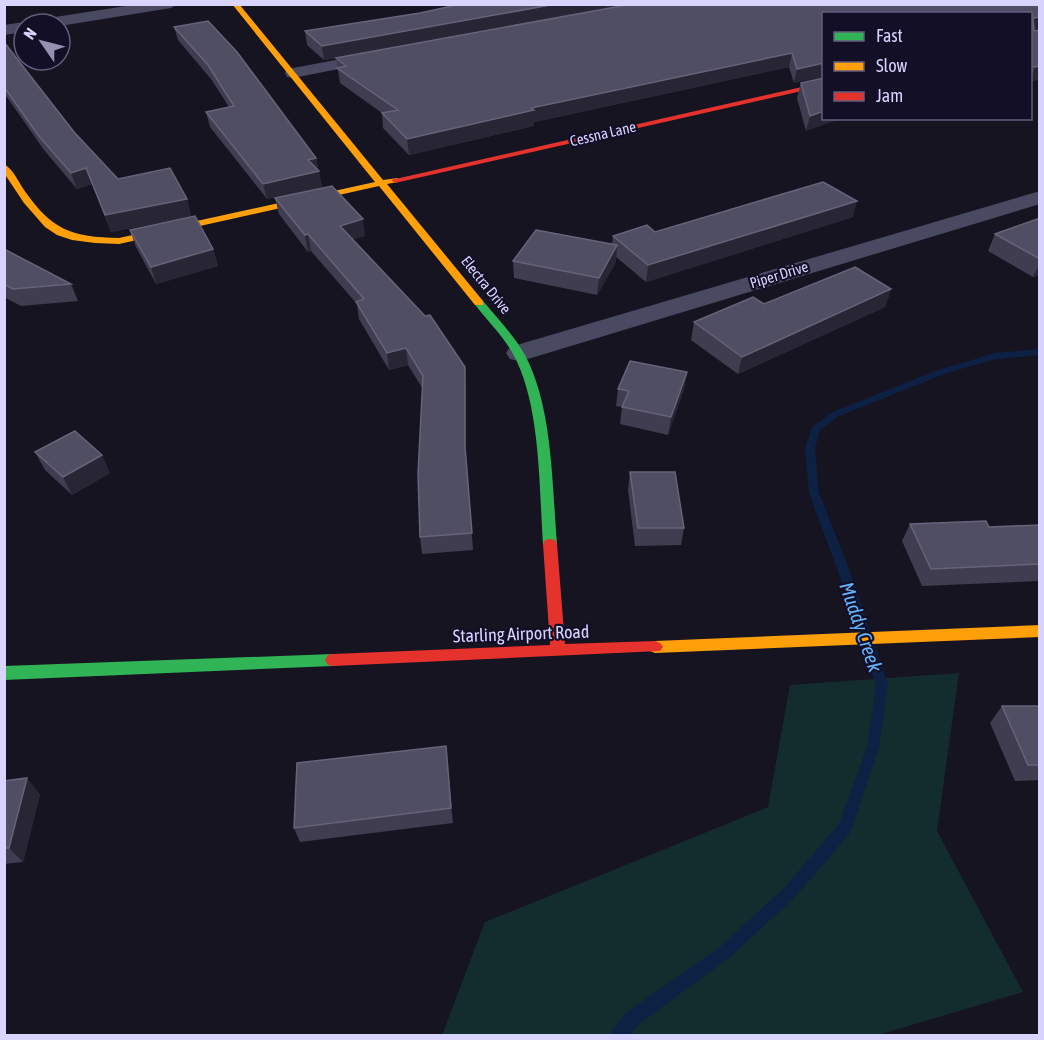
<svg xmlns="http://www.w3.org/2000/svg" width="1044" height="1040" viewBox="0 0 1044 1040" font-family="'Asap Condensed',sans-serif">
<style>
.green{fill:#132c2d}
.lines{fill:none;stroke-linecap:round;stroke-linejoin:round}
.stream{fill:#0d2144;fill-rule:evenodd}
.street{fill:#4a4962;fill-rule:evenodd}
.fast{fill:#30b455;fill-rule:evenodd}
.slow{fill:#ff9f0a;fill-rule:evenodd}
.jam{fill:#e5322d;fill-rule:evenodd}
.wall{fill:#403d50}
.shaded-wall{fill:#282635}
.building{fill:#504e63;stroke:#66637b;stroke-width:1.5}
.labels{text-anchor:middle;stroke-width:4.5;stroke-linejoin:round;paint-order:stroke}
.far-street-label{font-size:15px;fill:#d9d4ff;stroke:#130f26}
.street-label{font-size:18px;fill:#d9d4ff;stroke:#130f26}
.water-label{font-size:20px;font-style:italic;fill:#62b6ff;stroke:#130f26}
</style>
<rect width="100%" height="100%" fill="#161421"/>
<!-- green -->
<path class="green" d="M959,673l-22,158 86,161 -145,43h-436l43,-113 283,-115 22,-122z"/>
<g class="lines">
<!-- stream -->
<path class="stream" d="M1040,349v6l-44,4 -52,15 -105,42 -19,14 -5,18 4,45 32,81 37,111 -9,62 -27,81 -2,5 -55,64 -65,60 -91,67 -10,12h-19l2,-6 15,-18 93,-65 65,-60 54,-63 28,-77 9,-62 -37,-111 -30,-81 -4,-45 8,-22 20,-14 105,-42 57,-17z"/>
<!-- street -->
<path class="street" d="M139,4h39l-7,4 -111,18 -26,-2 8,-5z
M24,22l6,2h-6v8l-20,3v-10z
M378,52l8,5 -2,3 -91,18 -6,-1 -2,-4 2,-4 6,-1z
M1040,191v13l-512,155 -9,2 -9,-2 -4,-6 4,-6z"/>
<!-- fast -->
<path class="fast" d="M479,300l4,1c14,17 31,34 42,54 28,53 27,130 32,189l-2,4h-10l-2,-4c-4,-56 -2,-140 -30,-190 -10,-19 -27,-34 -39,-51z
M333,654l5,1 3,5 -3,5 -5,1 -329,14v-14z"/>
<!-- slow -->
<path class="slow" d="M232,4h7l144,176 15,-2v4l-11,2 96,117v4h-8l-96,-119 -260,58 -24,-1 -23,-3 -15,-5 -12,-8 -21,-24 -20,-30v-9c9,5 14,17 20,26 28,40 47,47 95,48l256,-56z
M1040,625v12l-385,16 -5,-2 -3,-4 3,-4 5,-2z"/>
<!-- jam -->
<path class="jam" d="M824,82v4l-429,97 -4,-3z
M550,539l5,1 2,4 8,100 90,-3 5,2 3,4 -3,4 -327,15 -5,-1 -3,-5 3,-5 5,-1 217,-9 -7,-101 2,-4z"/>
</g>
<!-- wall -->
<path class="wall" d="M1040,4v75l-10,3v-68h-206l-30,69 -5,-16 -255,55v4l-125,29 -26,-27 -1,-15 -42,-30 -4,-25 -12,2 -17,-15 -2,-14z
M174,27l142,131 6,29 -55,12 -57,-72 -4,-15 23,-5 -18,-28 -33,-39z
M4,42l70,90 44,47 69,20 4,17 -80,16 -19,-48 -15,5 -33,-39 -40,-57z
M824,78l-18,53 -9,-33 4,-15z
M275,198l90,38 -12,3 113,146v74l7,91 -51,4 -2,-17 3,-148 -15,-24 -19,5 -30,-51 -2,-15 -46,-53 -3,1 -29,-38z
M853,217l-207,65 -30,-25v5l-19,33 -83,-17 -1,-17 99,-17 1,-8 42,-4z
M1040,218v57l-7,2 -45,-26 7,-17z
M130,230l83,19 5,17 -62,18 -20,-37z
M4,249l67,35 7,17 -57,5 -17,-9z
M891,289l-6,18 -147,67 -47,-34 3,-18 70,-18z
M687,372l-3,17 -16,46 -48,-11 2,-17 -6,-1 2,-17z
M35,452l75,21 -38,22 -27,-25z
M630,472l54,56 -3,17 -46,1 -7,-56z
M910,524l79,3 51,-2v56l-118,5 -20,-45z
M1002,706h38v74l-25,1 -25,-58z
M446,746l7,77 -153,19 -6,-14z
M4,781l36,13 -17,68 -19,2z"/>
<!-- shaded-wall -->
<path class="shaded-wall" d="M556,4h74l-306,56 -2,-14z
M1040,17v13l-10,1 3,-13z
M792,53l-3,14 -255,55v4l-125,29 -2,-16 124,-31z
M824,63v14l-30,6 3,-14z
M1040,66v13l-10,3 5,-15z
M824,111v7h19l-37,13 4,-15z
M316,158l6,29 -55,12 -4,-15 45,-24z
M86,168l6,16 -15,5 -6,-16z
M187,199l4,17 -80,16 -6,-17z
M857,201l-4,16 -207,65 2,-17z
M363,219l2,17 -22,6 -3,-16z
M308,234l3,17 -3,1 -3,-17z
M617,245l-1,17 -19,33 2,-17z
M213,249l5,17 -62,18 -5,-17z
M1040,263v12l-7,2z
M891,289l-6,18 -147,67 4,-17z
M406,348l2,17 -19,5 -2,-17z
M465,367l1,18v79l-1,-18z
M687,372l-3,17 -16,46 3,-18z
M102,455l8,18 -38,22 -9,-18z
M446,746l2,16 5,61 -2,-15z
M27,778l13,16 -17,68 -14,-14z"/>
<!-- building -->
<path class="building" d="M461,4h95l-234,42 -17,-15 115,-18z
M632,4h408v13l-7,1 1,13 6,-1v36l-5,1 -5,-1v-52h-206v49l-27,6 -5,-16 -261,55 3,2 -127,29 -25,-26 16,-3 -61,-42 9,-2 -10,-8z
M208,21l29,31 79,106 -8,2 11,11 -56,13 -57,-72 28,-6 -26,-41 -34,-38z
M4,42l70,90 44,47 52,-11 17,31 -82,16 -19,-47 -15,5 -33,-38 -34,-48z
M824,78v33l-14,5 -9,-33z
M823,182l34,19 -209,64 -35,-29 34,-11 8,7z
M332,186l31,33 -23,7 85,90 5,-1 35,52v79l7,87 -52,4 -2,-63 5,-98 -17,-28 -19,5 -31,-51 8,-3 -56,-65 -3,1 -30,-37z
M195,216l18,33 -62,18 -21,-37z
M1040,218v41l-45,-25z
M536,230l81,15 -18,33 -86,-17z
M4,249l67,35 -58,5 -9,-5z
M855,267l36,22 -149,68 -48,-35 59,-25 11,7z
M630,361l57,11 -16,45 -49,-10 7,-16 -11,-2z
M75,431l27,24 -39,22 -28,-25z
M630,472h45l9,56h-46z
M986,521l3,6 51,-2v39l-109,5 -21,-45z
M1002,706h38v59h-12z
M446,746l5,62 -157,20 3,-65z
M27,778l-18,70h-5v-67z"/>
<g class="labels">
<!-- far-street labels -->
<g class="far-street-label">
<text transform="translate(603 134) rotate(-13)" y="5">Cessna Lane</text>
<text transform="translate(779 275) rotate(-17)" y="5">Piper Drive</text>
<text transform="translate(486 285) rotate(51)" y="5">Electra Drive</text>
</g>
<!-- street labels -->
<g class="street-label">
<text transform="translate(521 634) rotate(-2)" y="6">Starling Airport Road</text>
</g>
<!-- water labels -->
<g class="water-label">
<text transform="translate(861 627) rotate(71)" y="7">Muddy Creek</text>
</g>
</g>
<!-- border -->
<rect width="1044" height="1040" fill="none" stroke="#d9d4ff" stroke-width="12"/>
<!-- legend -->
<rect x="822" y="12" width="210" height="108" fill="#130f26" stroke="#625e7d" stroke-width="1.5"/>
<rect x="834" y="32" width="30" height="9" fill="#30b455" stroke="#625e7d" stroke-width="1.5"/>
<text x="876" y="42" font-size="18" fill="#d9d4ff">Fast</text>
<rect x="834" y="62" width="30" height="9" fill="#ff9f0a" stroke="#625e7d" stroke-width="1.5"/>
<text x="876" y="72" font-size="18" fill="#d9d4ff">Slow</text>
<rect x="834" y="92" width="30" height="9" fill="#e5322d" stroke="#625e7d" stroke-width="1.5"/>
<text x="876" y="102" font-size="18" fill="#d9d4ff">Jam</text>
<!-- north arrow -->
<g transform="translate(42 42) rotate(305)"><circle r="28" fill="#130f26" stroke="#625e7d" stroke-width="1.5"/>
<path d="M0-4.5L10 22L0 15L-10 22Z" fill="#9591b1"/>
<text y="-9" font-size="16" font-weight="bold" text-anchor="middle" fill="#d9d4ff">N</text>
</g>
</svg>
